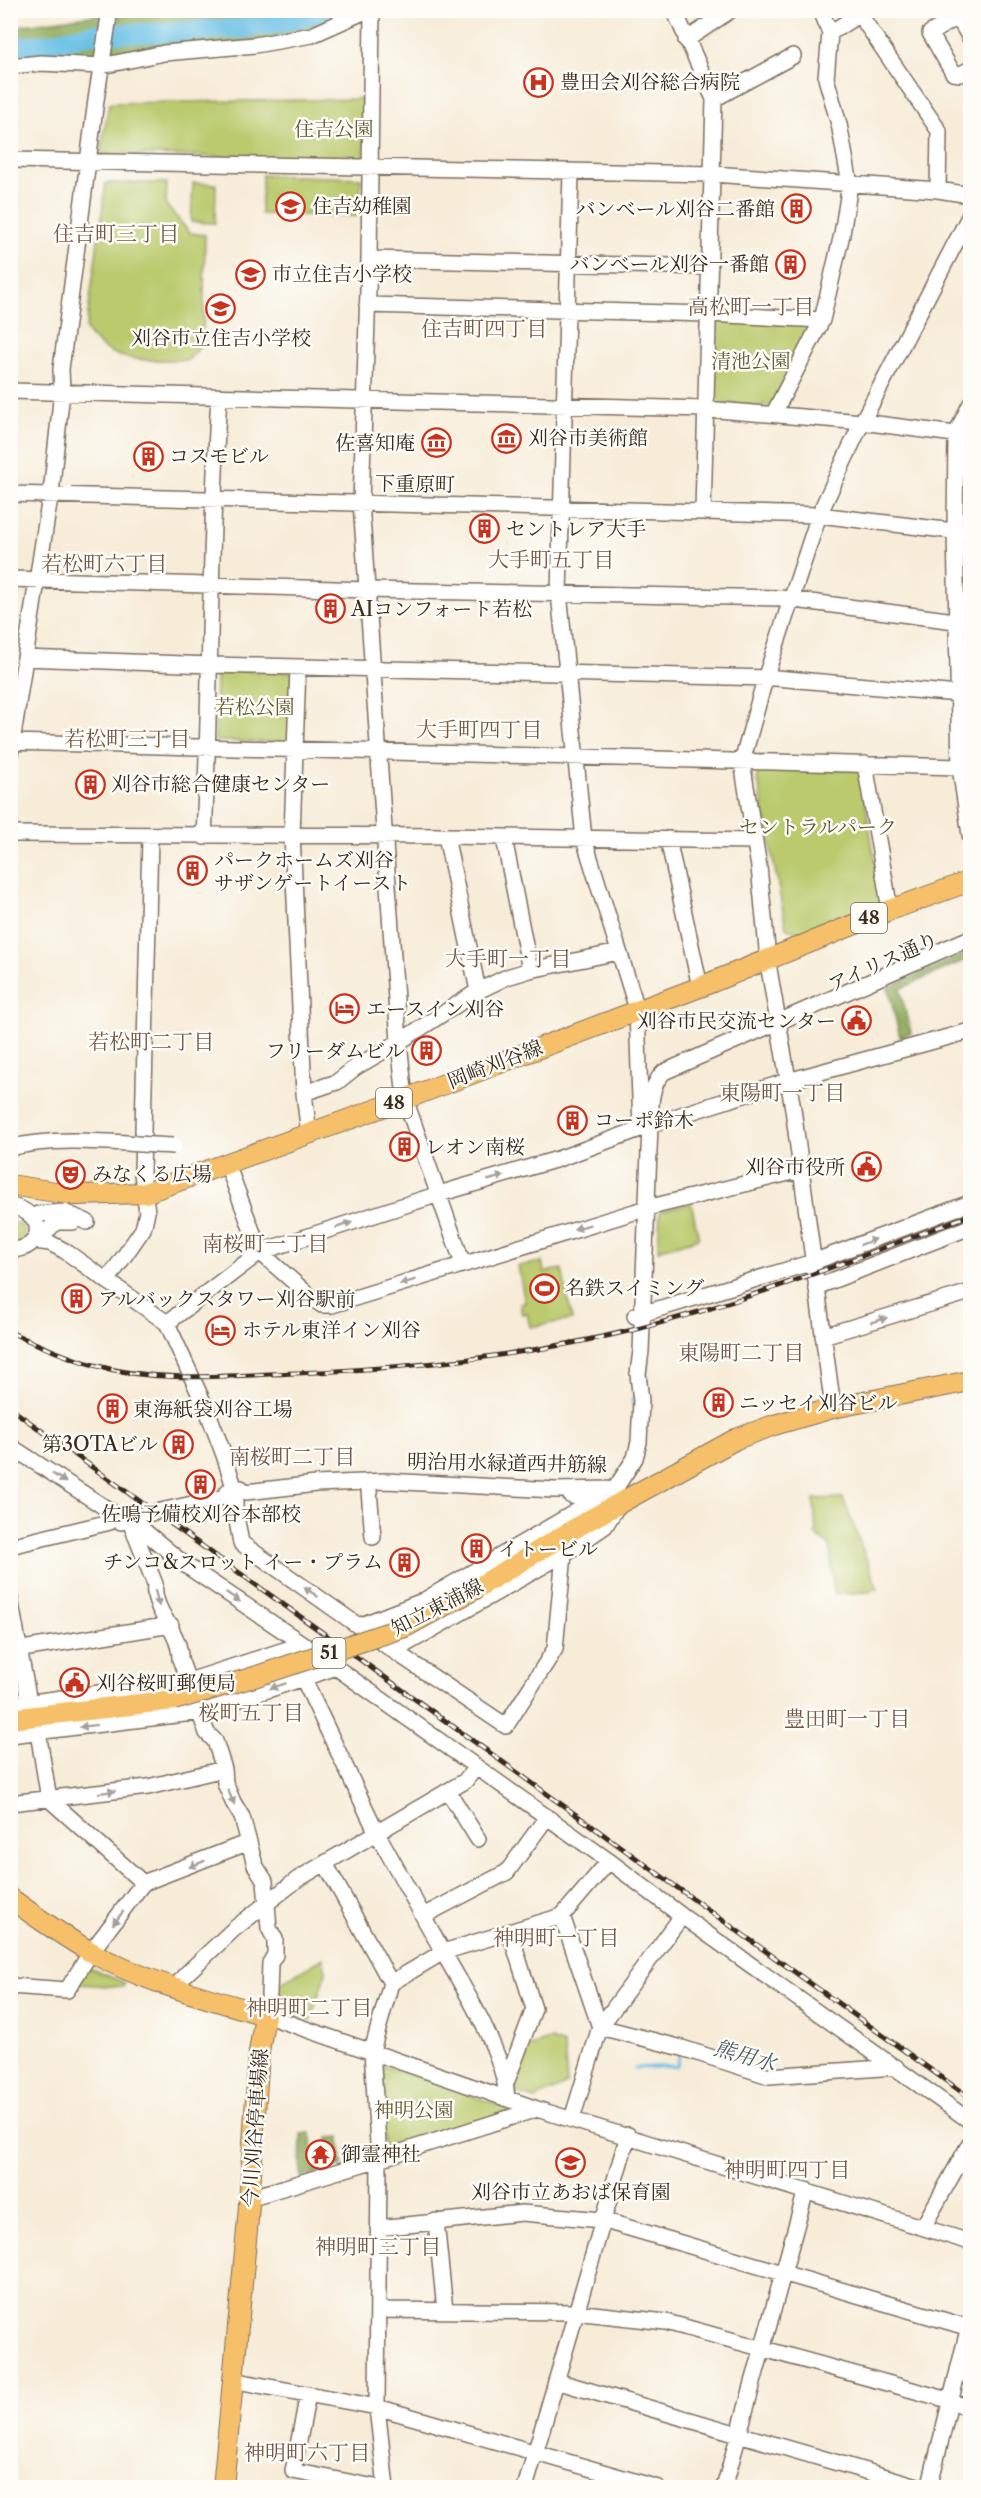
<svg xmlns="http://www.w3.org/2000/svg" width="981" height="2498" viewBox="0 0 981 2498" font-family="'Libre Caslon Text','Noto Serif JP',serif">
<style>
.green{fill:#baca6d;stroke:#7a7a46;stroke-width:1.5}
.forest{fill:#93ae60;stroke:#676c3f;stroke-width:1.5}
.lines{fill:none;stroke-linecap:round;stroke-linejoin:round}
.stream{stroke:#68bfe5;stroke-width:3}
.river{stroke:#68bfe5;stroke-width:20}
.minor-casing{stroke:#7d6e5f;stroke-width:18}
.major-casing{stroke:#7d6e5f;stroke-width:22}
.minor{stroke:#fff;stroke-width:15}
.major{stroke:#f6c06b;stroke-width:20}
.rail-casing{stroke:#3b2a1e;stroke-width:5}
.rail{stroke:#fdfcf7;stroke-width:3;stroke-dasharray:9;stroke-linecap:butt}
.minor-bridge-casing{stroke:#7d6e5f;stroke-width:18;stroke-linecap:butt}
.major-bridge-casing{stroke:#7d6e5f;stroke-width:22;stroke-linecap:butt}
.minor-bridge{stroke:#fff;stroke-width:15}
.major-bridge{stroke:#f6c06b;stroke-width:20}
.oneway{fill:#a79f9a}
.labels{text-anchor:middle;stroke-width:5;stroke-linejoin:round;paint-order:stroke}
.shield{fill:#fdfcf7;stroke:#75695f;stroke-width:1.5}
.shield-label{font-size:18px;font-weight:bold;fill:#3b2a1e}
.poi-label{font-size:20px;fill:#3b2a1e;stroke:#fdfcf7;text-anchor:start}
.park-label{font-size:20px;fill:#615a36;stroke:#fdfcf7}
.street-label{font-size:20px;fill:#3b2a1e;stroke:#fdfcf7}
.neighbourhood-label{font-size:21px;fill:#76584a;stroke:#fdfcf7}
.water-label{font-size:21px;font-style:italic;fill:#4b5e64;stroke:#fdfcf7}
</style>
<rect width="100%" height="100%" fill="#fdfcf7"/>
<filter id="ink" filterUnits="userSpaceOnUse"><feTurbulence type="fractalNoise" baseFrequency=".0167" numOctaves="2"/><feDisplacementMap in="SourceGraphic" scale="12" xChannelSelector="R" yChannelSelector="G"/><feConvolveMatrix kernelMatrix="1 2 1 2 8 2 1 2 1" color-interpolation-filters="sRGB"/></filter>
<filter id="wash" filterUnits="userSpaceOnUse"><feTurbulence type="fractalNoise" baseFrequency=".008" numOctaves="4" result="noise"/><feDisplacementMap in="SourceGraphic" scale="24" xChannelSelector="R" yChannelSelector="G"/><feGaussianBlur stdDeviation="1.35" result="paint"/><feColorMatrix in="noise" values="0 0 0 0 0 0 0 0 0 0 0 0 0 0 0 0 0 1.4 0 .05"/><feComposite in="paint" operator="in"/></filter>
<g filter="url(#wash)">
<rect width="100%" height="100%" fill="#f7ecd8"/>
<!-- green -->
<path class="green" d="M366,99l-2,61 -264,-6 9,-50 4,-1z
M262,175l99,3 -1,38 -99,-2z
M106,183h61l-1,22 24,28 15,2 -2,109 -15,16c-39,-1 -79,7 -102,-31z
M193,183l23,1 -1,39 -24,-1z
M713,320l101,5 -40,81 -63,-3z
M216,670l78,2 -2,71 -77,-2z
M761,769l99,1 22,133 -84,31 -12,-7 -29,-152z
M691,1203l8,35 -41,12 2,-39z
M10,1222l10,2 5,6 -1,7 -6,5 -7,1z
M542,1262l2,10 18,-3 10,51 -42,7 -3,-14 -5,1 -2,-10 5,-1 -7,-37z
M843,1498l35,91 -8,1 -1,2 -35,2 -4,-48 -14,-11 -2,-36z
M323,1958l3,14 -16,49 -27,-10 -5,-26z
M89,1968l36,15 -2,4 -43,-3 -2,-3z
M550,2040l14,5 3,39 -32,15 -19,-6 -3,-9 11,-36z
M378,2064l130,44 -1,4 -122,41z"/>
<!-- forest -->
<path class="forest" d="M167,10l201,1 -56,24 -202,29 10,-53 25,3z
M103,14l-11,51 -81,1v-39z
M970,951v7l-70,31 11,44 -11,4 -12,-49z
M311,2133l1,26 16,-1v-20l12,-1 2,29 -42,11 1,-43z"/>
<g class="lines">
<!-- stream -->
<path class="stream" d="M646,1382l1,-17
M634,1395l-2,7 4,5
M635,2068l42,-2 3,-13"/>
<!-- river -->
<path class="river" d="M10,47l36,-3 45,-10 61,-1 93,-5 36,-5 45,-13"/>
</g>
</g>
<g filter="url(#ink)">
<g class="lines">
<defs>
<path id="minor" d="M372,10l-3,249 -8,244 38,539 6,57 58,165
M674,10l40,89 -11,413
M954,10l16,28
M860,15l79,116 -1,59
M958,17l-28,16 23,40 8,1 9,-5
M830,33l36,-23
M686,40l45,-30
M10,66l31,-3 60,3 63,-13 91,-8 57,-10 56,-25
M714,99l79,-43
M10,160l703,14 225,16 32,5
M571,173l-12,420 25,246 53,170 4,120
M369,259l341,8
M367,305l341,9 114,6
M10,391l696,18 156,13 108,14
M970,405l-14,29 -1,97 5,236 10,68
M774,413l48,-93 20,-86 8,-50 -11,-60 -13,-46 4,-45 -9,-23
M10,494l809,21 151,18
M10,579l357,11 413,8 190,25
M25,658l185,7 566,13 194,17
M298,667l-6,168 12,258 5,41
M10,742l950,25 10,-3
M10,755l42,-271 10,-93 -1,-22 35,-269 14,-90
M865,764l25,146
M10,834l436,2 308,5
M446,836l32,155
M204,837c7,-147 5,-293 15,-439
M504,838l26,132
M668,839l32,148
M304,1093l33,-11 19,-15 43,-25 79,-51 29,-14 23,-7 89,-18
M801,1170l-154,38 -315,97h-10l-9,-6 -53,-47 179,-58 119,-35 101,-37 129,-41 182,-50
M10,1206c38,7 35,44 0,44
M38,1214l26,-2 23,10
M49,1229l7,-7h17
M34,1241l16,2 15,8 102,72 42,92 15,40 11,35v20l6,33 153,108 112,75 49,-77 9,-95
M107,1281l36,-52 4,-17 -5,-39 8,-336
M816,1287l154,-60
M635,1316l178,-54 157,-59
M167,1323l93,-71 -33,-88
M823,1336l147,-44
M833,1408l-40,-299 -24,-140 -10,-102 -17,-105 23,-83 54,-164 43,-93 108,-207
M10,1446l108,70 3,6
M369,1491l4,46
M131,1524l12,6 41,34 119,80 306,217 73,55 288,205
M131,1524l24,60c-4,27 26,47 25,75l27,74 8,8 9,28 1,14 8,19 9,15 13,48 10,16 4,47 6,11v16l-5,8 -1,32
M10,1546l100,-24 2,-4 10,-3 7,3 95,-21 4,-6 13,-3 5,4 70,-8 70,-3 169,9 60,-1 20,-31 4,-16 2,-41 -3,-27 3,-23 9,-225c1,-19 -1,-40 14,-54l306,-134
M10,1598l19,104
M359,1626l64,-25 173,-101
M10,1651l161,-26
M394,1651l170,-97 41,-28 13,-21 -47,-9
M303,1678l74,155 66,119 -52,31 -19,68 7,108 -2,248 9,81
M10,1705l179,-24 114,-37
M38,1732l11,67 94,84
M10,1735l191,-23 133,-44
M448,1791l30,48
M10,1803l138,-16 76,-18
M325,1863l66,120
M423,1916l84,-44 40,-55
M562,1916l47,-55
M10,1986l57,4 24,-38 52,-69 106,-41
M176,1987l9,-12 49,-46 64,-50 167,-98 11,-14
M268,2001l-3,14 272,94 433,133
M600,2027l82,-111
M506,2083l28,-74 -24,-77
M507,2098c-3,-46 -41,-106 -64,-146l119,-36 38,111
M572,2119l28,-92 82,21 87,28 127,-9
M249,2198l130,-39 158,-50
M436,2221l9,89
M923,2227l47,-84
M378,2228l144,-15 80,7 368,108
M378,2310l197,2 91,10 286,79 18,8
M232,2380l145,27 281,81
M556,2381l368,107
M308,2394l-15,77 87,17
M525,2488l103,-353
M724,2488l82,-298
M929,2488l41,-166"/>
<path id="major" d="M10,1185l65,10 70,-2 260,-94 295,-112 190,-77 80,-29
M477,1588l112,-68 147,-81 38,-14 59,-17 137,-27
M10,1719l164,-19
M10,1898c26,19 53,38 81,54 53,30 116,46 174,63l-6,37 -11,167 -25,269"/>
</defs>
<!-- minor casing -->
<use href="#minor" class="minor-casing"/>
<!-- major casing -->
<use href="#major" class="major-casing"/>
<!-- minor -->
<use href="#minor" class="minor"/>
<!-- major -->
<use href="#major" class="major"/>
<defs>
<path id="rail" d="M10,1332c28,13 55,25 84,33 65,19 136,10 203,8 116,-5 231,-17 344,-45 113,-29 221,-72 329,-113
M10,1408l960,690"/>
</defs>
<!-- rail casing -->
<use href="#rail" class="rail-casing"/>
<!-- rail -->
<use href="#rail" class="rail"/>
<defs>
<path id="minor-bridge" d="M10,1148c50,-13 112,-4 164,-2"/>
<path id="major-bridge" d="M174,1700l77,-22 154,-51 72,-39"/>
</defs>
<!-- minor-bridge casing -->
<use href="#minor-bridge" class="minor-bridge-casing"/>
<!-- major-bridge casing -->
<use href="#major-bridge" class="major-bridge-casing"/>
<!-- minor-bridge -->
<use href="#minor-bridge" class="minor-bridge"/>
<!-- major-bridge -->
<use href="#major-bridge" class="major-bridge"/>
</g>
<!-- one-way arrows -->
<defs><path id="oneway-solid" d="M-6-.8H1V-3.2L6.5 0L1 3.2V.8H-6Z" transform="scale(1.5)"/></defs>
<g class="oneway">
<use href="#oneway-solid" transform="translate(496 1178) rotate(-16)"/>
<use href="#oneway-solid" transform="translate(344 1225) rotate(-18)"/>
<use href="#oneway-solid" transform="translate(582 1227) rotate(163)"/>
<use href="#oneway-solid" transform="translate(868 1242) rotate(-21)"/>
<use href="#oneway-solid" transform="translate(408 1282) rotate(163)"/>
<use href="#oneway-solid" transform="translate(879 1320) rotate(-17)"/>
<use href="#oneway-solid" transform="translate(59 1478) rotate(33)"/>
<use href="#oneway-solid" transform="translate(311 1592) rotate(-146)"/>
<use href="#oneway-solid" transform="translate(233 1597) rotate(34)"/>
<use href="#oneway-solid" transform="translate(157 1598) rotate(75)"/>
<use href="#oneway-solid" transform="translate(278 1686) rotate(161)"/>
<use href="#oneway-solid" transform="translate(88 1726) rotate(173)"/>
<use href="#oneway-solid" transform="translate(107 1792) rotate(-7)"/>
<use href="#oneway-solid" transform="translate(231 1797) rotate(67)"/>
<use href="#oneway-solid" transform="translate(197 1864) rotate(158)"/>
<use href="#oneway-solid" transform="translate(118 1918) rotate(128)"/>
</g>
</g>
<!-- icons -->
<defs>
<symbol id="hospital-ring" viewBox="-11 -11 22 22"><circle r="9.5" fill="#fdfcf7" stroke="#c8321e" stroke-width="1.5"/><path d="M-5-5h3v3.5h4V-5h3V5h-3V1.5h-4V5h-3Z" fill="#c8321e"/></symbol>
<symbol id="school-ring" viewBox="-11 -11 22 22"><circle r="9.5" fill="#fdfcf7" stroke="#c8321e" stroke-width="1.5"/><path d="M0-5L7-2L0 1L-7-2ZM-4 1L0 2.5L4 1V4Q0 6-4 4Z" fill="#c8321e"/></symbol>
<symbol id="building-ring" viewBox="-11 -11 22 22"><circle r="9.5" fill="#fdfcf7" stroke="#c8321e" stroke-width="1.5"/><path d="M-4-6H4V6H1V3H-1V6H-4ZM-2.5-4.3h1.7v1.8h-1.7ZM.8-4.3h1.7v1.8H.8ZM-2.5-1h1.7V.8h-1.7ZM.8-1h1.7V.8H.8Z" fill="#c8321e"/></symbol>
<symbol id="museum-ring" viewBox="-11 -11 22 22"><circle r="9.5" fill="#fdfcf7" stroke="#c8321e" stroke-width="1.5"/><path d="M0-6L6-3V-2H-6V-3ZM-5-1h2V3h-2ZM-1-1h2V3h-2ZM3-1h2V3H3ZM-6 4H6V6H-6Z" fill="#c8321e"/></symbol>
<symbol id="hotel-ring" viewBox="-11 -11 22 22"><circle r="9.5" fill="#fdfcf7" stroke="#c8321e" stroke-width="1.5"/><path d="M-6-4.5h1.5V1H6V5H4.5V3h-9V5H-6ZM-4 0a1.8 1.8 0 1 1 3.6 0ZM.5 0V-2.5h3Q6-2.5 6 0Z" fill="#c8321e"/></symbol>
<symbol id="civic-ring" viewBox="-11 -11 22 22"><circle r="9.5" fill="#fdfcf7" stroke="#c8321e" stroke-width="1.5"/><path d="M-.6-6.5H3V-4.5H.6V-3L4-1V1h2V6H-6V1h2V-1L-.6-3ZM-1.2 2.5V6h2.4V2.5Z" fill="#c8321e"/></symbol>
<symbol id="theatre-ring" viewBox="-11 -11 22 22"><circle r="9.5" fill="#fdfcf7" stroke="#c8321e" stroke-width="1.5"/><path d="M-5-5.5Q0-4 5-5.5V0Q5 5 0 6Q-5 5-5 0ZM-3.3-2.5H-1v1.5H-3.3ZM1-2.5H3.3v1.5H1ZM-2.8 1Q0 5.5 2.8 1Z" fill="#c8321e"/></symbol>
<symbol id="stadium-ring" viewBox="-11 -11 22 22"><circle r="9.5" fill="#fdfcf7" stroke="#c8321e" stroke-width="1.5"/><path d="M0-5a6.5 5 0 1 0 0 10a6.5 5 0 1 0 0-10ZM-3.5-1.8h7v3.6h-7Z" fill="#c8321e"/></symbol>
<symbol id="temple-ring" viewBox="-11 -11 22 22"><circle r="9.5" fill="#fdfcf7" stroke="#c8321e" stroke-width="1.5"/><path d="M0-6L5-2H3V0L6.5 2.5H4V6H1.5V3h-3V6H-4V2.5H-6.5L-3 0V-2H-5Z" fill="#c8321e"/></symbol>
</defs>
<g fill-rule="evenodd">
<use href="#hospital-ring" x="522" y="66" width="33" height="33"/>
<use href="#school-ring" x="274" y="190" width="33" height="33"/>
<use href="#building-ring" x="780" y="192" width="33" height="33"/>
<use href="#building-ring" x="774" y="248" width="33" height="33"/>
<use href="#school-ring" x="234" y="258" width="33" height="33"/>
<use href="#school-ring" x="204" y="292" width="33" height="33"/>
<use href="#museum-ring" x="490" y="422" width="33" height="33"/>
<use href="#museum-ring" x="420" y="426" width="33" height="33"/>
<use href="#building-ring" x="132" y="440" width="33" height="33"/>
<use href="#building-ring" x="468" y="512" width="33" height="33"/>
<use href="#building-ring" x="314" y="592" width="33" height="33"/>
<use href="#building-ring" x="74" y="768" width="33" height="33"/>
<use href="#building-ring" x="176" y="854" width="33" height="33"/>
<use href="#hotel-ring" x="328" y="992" width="33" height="33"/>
<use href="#civic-ring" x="840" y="1004" width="33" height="33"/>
<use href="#building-ring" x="410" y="1034" width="33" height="33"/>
<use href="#building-ring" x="556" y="1104" width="33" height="33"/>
<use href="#building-ring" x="388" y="1130" width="33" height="33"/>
<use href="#civic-ring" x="850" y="1150" width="33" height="33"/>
<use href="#theatre-ring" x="54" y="1158" width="33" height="33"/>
<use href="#stadium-ring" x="528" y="1272" width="33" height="33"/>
<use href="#building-ring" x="60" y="1282" width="33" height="33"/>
<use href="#hotel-ring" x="204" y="1314" width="33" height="33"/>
<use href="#building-ring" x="702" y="1386" width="33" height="33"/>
<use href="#building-ring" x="96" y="1392" width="33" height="33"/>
<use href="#building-ring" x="162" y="1428" width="33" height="33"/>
<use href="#building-ring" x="184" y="1468" width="33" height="33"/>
<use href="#building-ring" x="460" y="1532" width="33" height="33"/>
<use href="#building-ring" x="388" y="1546" width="33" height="33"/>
<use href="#civic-ring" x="58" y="1666" width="33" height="33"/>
<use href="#temple-ring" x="304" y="2138" width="33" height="33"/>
<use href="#school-ring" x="554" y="2146" width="33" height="33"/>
</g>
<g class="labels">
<!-- shield labels -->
<g class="shield">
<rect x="851" y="903" width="36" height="30" rx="4.5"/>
<rect x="376" y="1088" width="36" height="30" rx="4.5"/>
<rect x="312.5" y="1638" width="33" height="30" rx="4.5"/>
</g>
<g class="shield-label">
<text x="869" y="924">48</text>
<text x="394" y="1109">48</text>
<text x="329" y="1659">51</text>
</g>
<!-- poi labels -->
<g class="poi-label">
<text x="560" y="89">豊田会刈谷総合病院</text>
<text x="312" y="213">住吉幼稚園</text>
<text x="775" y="216" text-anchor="end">バンベール刈谷二番館</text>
<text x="769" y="271" text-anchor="end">バンベール刈谷一番館</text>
<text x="272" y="281">市立住吉小学校</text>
<text x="221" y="345" text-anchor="middle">刈谷市立住吉小学校</text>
<text x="528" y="445">刈谷市美術館</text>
<text x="415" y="450" text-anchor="end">佐喜知庵</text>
<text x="169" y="463">コスモビル</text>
<text x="506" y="536">セントレア大手</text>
<text x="351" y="616">AIコンフォート若松</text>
<text x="111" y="791">刈谷市総合健康センター</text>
<text x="214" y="867">パークホームズ刈谷<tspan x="214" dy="23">サザンゲートイースト</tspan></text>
<text x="366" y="1016">エースイン刈谷</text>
<text x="836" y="1028" text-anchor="end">刈谷市民交流センター</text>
<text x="405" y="1058" text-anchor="end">フリーダムビル</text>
<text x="594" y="1127">コーポ鈴木</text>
<text x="425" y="1154">レオン南桜</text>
<text x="845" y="1174" text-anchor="end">刈谷市役所</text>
<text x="92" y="1181">みなくる広場</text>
<text x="565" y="1295">名鉄スイミング</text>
<text x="98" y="1306">アルバックスタワー刈谷駅前</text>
<text x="242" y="1337">ホテル東洋イン刈谷</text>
<text x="739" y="1410">ニッセイ刈谷ビル</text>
<text x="133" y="1416">東海紙袋刈谷工場</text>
<text x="158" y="1451" text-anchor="end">第3OTAビル</text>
<text x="201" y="1521" text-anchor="middle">佐鳴予備校刈谷本部校</text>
<text x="498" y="1556">イトービル</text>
<text x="383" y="1569" text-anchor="end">チンコ&amp;スロット イー・プラム</text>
<text x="96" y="1690">刈谷桜町郵便局</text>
<text x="341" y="2161">御霊神社</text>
<text x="571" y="2199" text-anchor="middle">刈谷市立あおば保育園</text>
</g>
<!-- park labels -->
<g class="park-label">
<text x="334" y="136">住吉公園</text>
<text x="751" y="368">清池公園</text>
<text x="255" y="714">若松公園</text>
<text x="818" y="834">セントラルパーク</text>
<text x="414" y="2117">神明公園</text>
</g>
<!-- street labels -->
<g class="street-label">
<text transform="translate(415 484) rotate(1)" y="7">下重原町</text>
<text transform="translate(883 962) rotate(-24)" y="7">アイリス通り</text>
<text transform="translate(495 1064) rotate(-21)" y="7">岡崎刈谷線</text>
<text transform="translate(507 1463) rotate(1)" y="7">明治用水緑道西井筋線</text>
<text transform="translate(437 1607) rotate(-27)" y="7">知立東浦線</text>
<text transform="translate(255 2128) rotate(-86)" y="7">今川刈谷停車場線</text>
</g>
<!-- neighbourhood labels -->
<g class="neighbourhood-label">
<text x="116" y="241">住吉町三丁目</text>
<text x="751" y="314">高松町一丁目</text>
<text x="484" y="336">住吉町四丁目</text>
<text x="551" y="567">大手町五丁目</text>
<text x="104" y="571">若松町六丁目</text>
<text x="479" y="737">大手町四丁目</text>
<text x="127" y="746">若松町三丁目</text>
<text x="508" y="966">大手町一丁目</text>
<text x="151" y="1049">若松町二丁目</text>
<text x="782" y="1100">東陽町一丁目</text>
<text x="265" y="1251">南桜町一丁目</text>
<text x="741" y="1360">東陽町二丁目</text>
<text x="292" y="1464">南桜町二丁目</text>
<text x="251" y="1720">桜町五丁目</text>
<text x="847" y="1726">豊田町一丁目</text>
<text x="556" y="1945">神明町一丁目</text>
<text x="309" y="2015">神明町二丁目</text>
<text x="787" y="2177">神明町四丁目</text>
<text x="378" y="2254">神明町三丁目</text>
<text x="307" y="2460">神明町六丁目</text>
</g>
<!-- water labels -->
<g class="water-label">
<text transform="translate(745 2056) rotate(16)" y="7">熊用水</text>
</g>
</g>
<!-- margin -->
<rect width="981" height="2498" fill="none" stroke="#fdfcf7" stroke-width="36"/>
</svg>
